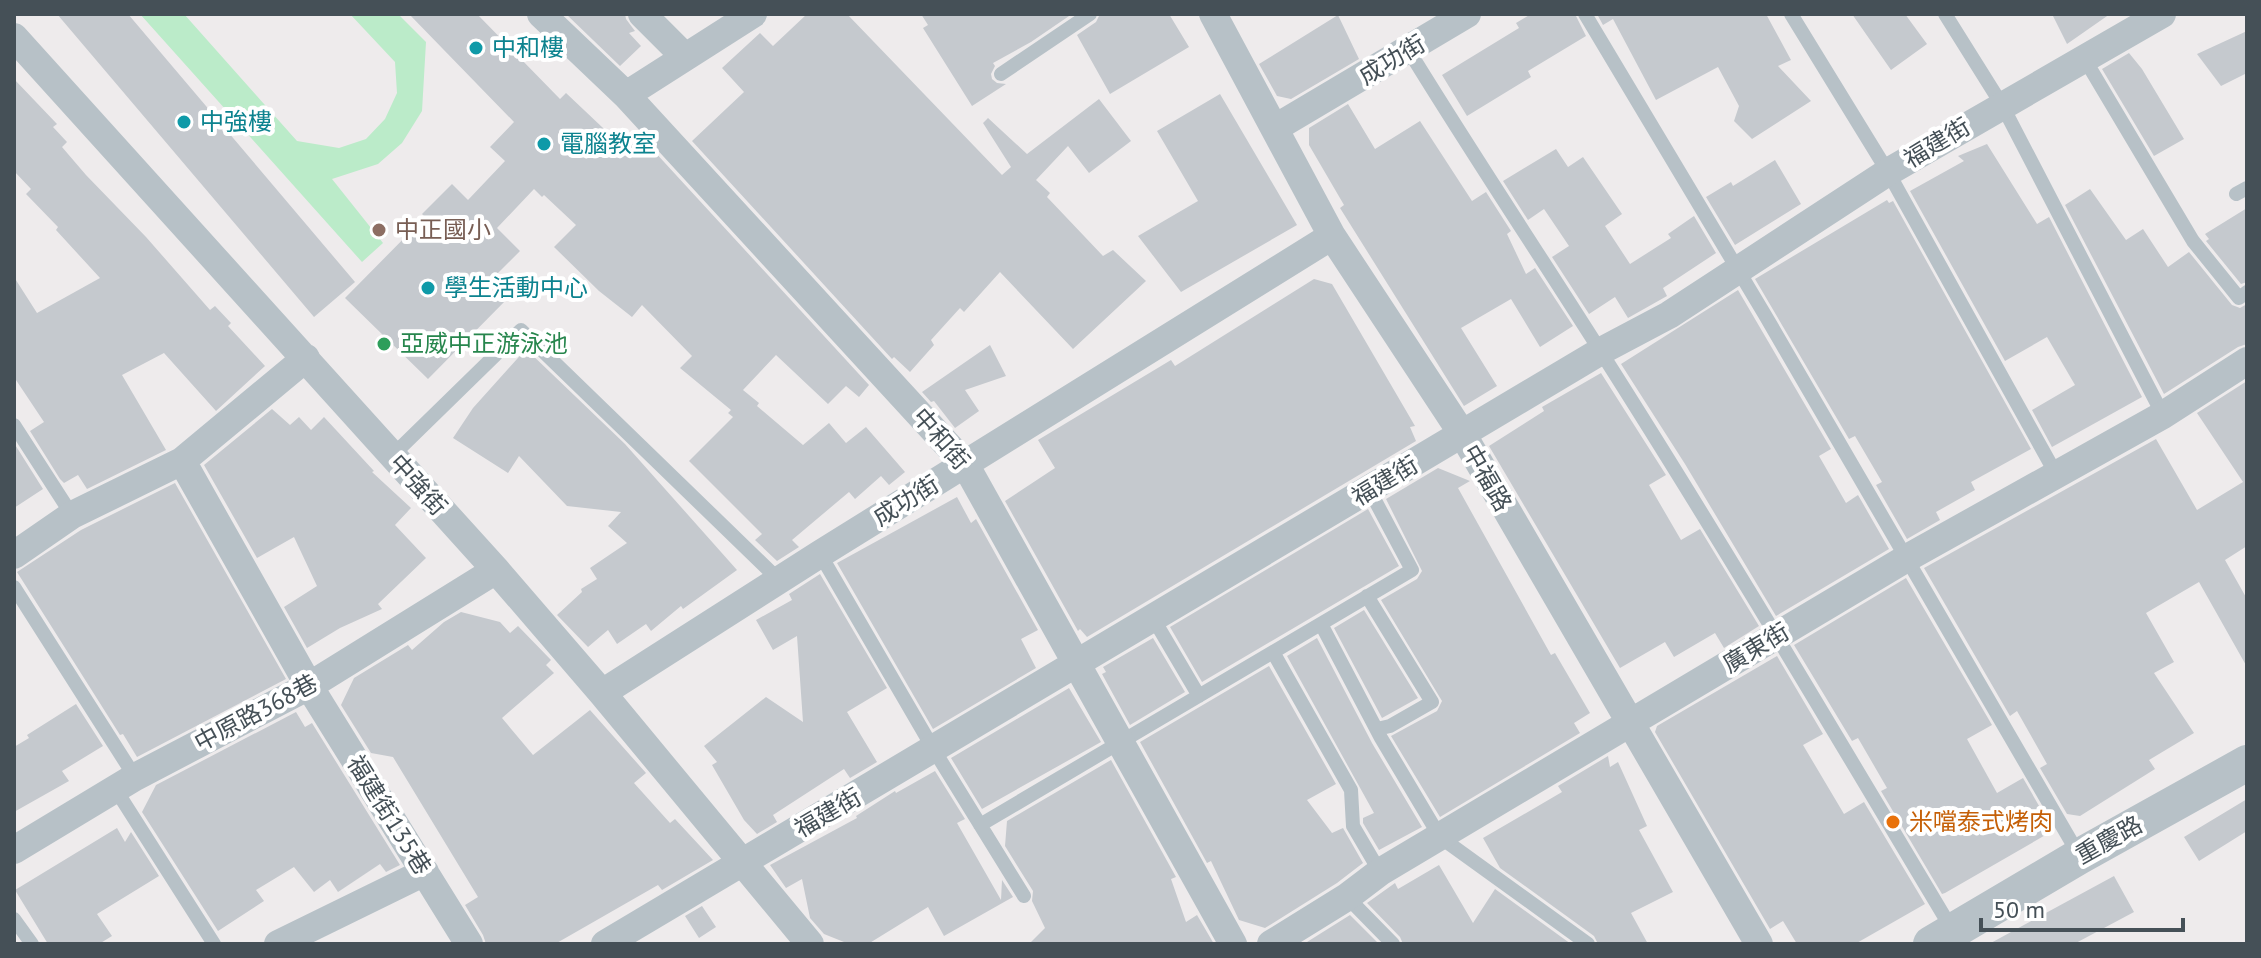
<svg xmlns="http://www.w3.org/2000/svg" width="2261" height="958" viewBox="0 0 2261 958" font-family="'PT Sans','Noto Sans TC',sans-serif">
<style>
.green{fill:#bbebc9}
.building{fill:#c5c9ce}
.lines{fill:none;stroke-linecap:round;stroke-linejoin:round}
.service{stroke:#b7c1c7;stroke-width:14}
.minor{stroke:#b7c1c7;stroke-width:28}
.tertiary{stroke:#b7c1c7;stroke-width:36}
.culture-dot{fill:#0f9aa8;stroke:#fff;stroke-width:3}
.education-dot{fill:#8d6e63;stroke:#fff;stroke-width:3}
.leisure-dot{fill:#2e9e5b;stroke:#fff;stroke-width:3}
.food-dot{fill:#e8710a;stroke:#fff;stroke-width:3}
.labels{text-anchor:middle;stroke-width:8;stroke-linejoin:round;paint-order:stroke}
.culture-label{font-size:24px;fill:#0d838f;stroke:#fff;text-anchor:start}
.street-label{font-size:24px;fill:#455057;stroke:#fff}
.education-label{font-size:24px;fill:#785e54;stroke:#fff;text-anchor:start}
.leisure-label{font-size:24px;fill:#27864d;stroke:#fff;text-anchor:start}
.food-label{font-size:24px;fill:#c56008;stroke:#fff;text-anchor:start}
</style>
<rect width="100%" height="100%" fill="#eeebec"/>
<!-- green -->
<path class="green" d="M140,14h44l113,127 42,7 27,-9 19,-20 12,-26 -2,-31 -45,-48h48l28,28 -4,69 -20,32 -24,21 -46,15 51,64 -21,19z"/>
<!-- building -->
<path class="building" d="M57,14h71l227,268 -41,35z
M409,14h68l83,85 6,-6 55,52 7,-7 8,7 6,-7 227,247 -10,12 -13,-11 -18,18 -52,-49 -33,35 16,13 -2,3 46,39 26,-22 17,20 20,-16 39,45 -16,13 -8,-9 -26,23 -6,-7 -57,48 7,7 -22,14 -22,-21 7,-6 -73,-73 44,-44 -5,-4 3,-3 -51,-42 12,-12 -50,-51 -10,12 -33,-26 -45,-44 22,-22 -32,-30 -2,2 -8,-8 -37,39 23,23 -28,28 18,17 -82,83 -83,-81 80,-81 -3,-3 30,-30 16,16 37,-39 -15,-14 24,-25z
M566,14h59l1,5 9,12 -6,2 12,13 -21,20z
M807,14h40l155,161 9,-8 -28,-44 5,-5 39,36 72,-55 32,42 -42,32 -21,-27 -32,34 14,13 -3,4 56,59 10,-6 33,31 -73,68 -73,-77 -36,40 -4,-4 -29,32 3,5 -24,27 -16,-15 -2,2 -200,-218 52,-49 -22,-24 38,-35 13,13z
M921,14h151l-41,28 -38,21 2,3 -4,8 1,5 5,4 9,1 -34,22 -49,-78 5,-3z
M1100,14h69l20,33 -79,47 -33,-59 19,-13z
M1531,14h44l11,22 -58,35 3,6 -64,39 -25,-41 77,-47 -3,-5z
M1597,14h169l25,46 -13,6 33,35 -59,38 -18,-18 5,-15 -21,-39 -62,33 -43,-81 -10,6z
M1852,14h53l22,30 -36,26z
M2052,14h58l-43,30z
M1338,15l21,44 -68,40 -14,-3 -18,-32z
M2247,31v42l-26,13 -24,-32z
M2129,53l13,16 42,70 -30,17 -52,-87z
M14,79l43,45 -4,3 14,15 -5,5 24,28 60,62 64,73 5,-4 16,17 -3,3 37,40 -49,45 -52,-58 -42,22 44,75 -79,39 -9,-14 -14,8 -4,-4 -30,-48 14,-9 -30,-45v-100l23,36 63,-35 -44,-48 2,-3 -32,-33 5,-5 -17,-18z
M1220,94l77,131 -116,67 -43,-56 60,-35 -41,-70z
M1348,104l27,45 45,-28 52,80 14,-9 25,39 -4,3 19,40 9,-6 38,58 -33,21 -29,-48 -50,29 36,58 -33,20 -124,-198 4,-3 -35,-60v-17z
M1987,144l50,80 12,-7 93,180 -90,50 -20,-37 43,-25 -28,-48 -42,24 -95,-170 54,-30 -6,-5z
M1556,149l12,18 15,-10 39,57 -17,12 25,38 41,-26 -3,-4 26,-18 22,37 -53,35 4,8 -39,22 -13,-21 -26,17 -37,-57 17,-11 -25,-37 -16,11 -25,-39z
M1775,160l26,44 -66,41 -29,-48 25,-15 2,4z
M2090,189l36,51 17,-11 25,38 21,-15 43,53 8,3 7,-4v40l-9,3 -74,47 -99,-189z
M1887,200l2,3 4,-2 138,248 -60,33 4,8 -39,22 4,8 -33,19 -31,-54 6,-3 -27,-46 -6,3 -94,-160z
M2247,208v74l-6,2 -35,-43 3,-2 -4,-5z
M1314,279l18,5 83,142 -5,1 6,14 -329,196 -7,-8 -2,2 -73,-130 50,-33 -17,-28 133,-80 4,6z
M1738,290l93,159 -12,7 27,47 12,-8 31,54 -113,67 -91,-152 -64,-100z
M990,345l16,31 -41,14 14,21 -24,17 -21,-27 -3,1 -9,-10z
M526,349l99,95 112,126 -54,39 -2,-3 -30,25 -5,-7 -29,20 -9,-14 -20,17 -31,-32 25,-23 -1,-3 16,-10 -7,-11 37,-25 -19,-17 13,-14 -54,-6 -48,-50 -11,17 -55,-35 20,-30z
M1601,373l65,102 -17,10 32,55 19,-11 59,97 -35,22 -9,-15 -41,24 -9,-15 -45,26 -131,-222 55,-35 -2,-4z
M2247,381v165l-22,14 22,39v68l-48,-85 -53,31 28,49 -20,11 40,60 -45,27 6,9 -75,47 -13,-2 -27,-46 7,-4 -30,-53 -7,5 -86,-148 232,-129 41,71 46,-28 -46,-69z
M272,409l18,16 9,-8 12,13 13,-13 50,54 -2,1 39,36 -16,17 31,33 -48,46 4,5 -42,19 -33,20 -23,-41 33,-21 -23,-49 -37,21 -53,-93z
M14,443l29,46 -29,19z
M1438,468l32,13 -12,7 93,167 4,-2 35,60 -16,10 6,10 -140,84 -49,-81 46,-25 5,-10 -61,-101 36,-21 5,-8 -36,-72z
M175,483l111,196 -149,78 -14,-23 -3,1 -103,-163 64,-42z
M957,497l14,26 5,-4 62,111 -17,9 15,29 -103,61 -96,-166z
M1368,509l31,57 -197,116 -32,-55z
M820,574l67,114 -40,24 30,50 -27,16 -6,-9 -71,46 4,7 -20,12 -13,-14 -32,-55 5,-3 -13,-16 62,-49 37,25 -6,-86 -24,14 -17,-30 36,-20 -3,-6z
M1906,578l86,147 -25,14 30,54 26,-15 19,33 -6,-1 13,23 -104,60 -3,1 -61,-103 6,-3 -29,-50 -6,3 -58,-96z
M1364,610l54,88 -36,20 -48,-90z
M461,612l39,10 10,11 8,-7 33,34 -5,5 8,8 -52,45 31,37 57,-45 56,63 -12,10 36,40 5,-4 38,41 -51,30 -4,-5 -103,59h-69l-3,-9 -18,-30 13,-8 -85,-140 -22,-4 -30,-48 13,-27 54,-33 4,5 32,-28z
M1153,638l32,54 -55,33 -28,-51 4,-2 -3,-5z
M1317,638l55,105 50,84 -43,23 -16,-27v-5l11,-5 -87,-157z
M1777,656l46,78 -20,11 41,69 20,-12 61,102 -70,40h-58l-14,-23 -13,8 -115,-197 2,-6z
M1269,666l67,118 -29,16 25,33 11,-5 20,35 -26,20 -72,45 -26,-8 -28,-59 -4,2 -67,-121z
M1069,688l32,54 -119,67 -31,-51z
M76,704l27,42 -41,25 7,10 -55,31v-65l15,-9 -2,-3z
M296,712l9,15 7,-4 88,142 -14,7 -6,-8 -42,28 -8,-12 -16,12 -20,-25 -38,23 8,11 -46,30 -76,-119 14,-27z
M1608,756l2,11 8,-5 29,64 -8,4 34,62 -42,21 17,31h-50l-4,-8 -94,-68 -17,-30 79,-46 -4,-6z
M1111,760l65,117 -5,2 15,43 11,-7 17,29h-185l16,-16 -13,-27 1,-10 -28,-45 2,-25z
M935,771l30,48 -8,4 44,77 1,-20 11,17 -69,39 -16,-29 -60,37h-19l-25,-10 -14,-16 -8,-39 -16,9 -16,-23 87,-47 -1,-2 39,-25 1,2z
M2247,799v32l-48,30 -15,-24z
M117,828l8,14 6,-10 28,44 -62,38 15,22 -13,8h-51l-33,-54z
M1439,865l34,58 22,-34 76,55h-168l-3,-7 -33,-34 28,-20 3,6z
M2114,876l20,36 -60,32h-85z
M702,906l14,21 -17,11 -14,-22z
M1350,915l29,29h-64l-8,-2z"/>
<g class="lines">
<!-- service -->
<path class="service" d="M1585,14l180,301 314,540
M1791,14l97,158 168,302
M1945,14l57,91 161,310
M1409,51c62,101 128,200 192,301 121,190 236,385 352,579
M2084,58l109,183 46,57 8,-6
M1001,74l89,-60
M2236,194l11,-6
M14,425l58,90
M392,456l129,-126 258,250
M820,554l114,196 90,146
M14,587l121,190
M1367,596l65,106 -42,24 -13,3
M1153,618l46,78
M1321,624l60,114 59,99 148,107
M1273,652l78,138 2,36 27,46
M116,790l98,154
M980,825l432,-255 -42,-79
M1347,897l46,47
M14,919l18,25"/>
<!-- minor -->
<path class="minor" d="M541,14l85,81 339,369 268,480
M642,14l43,43
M1213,14l119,222 131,199 296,509
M14,37l482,533 106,123 208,251
M626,95l127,-81
M1275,128l192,-114
M182,461l127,225 160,258
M14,555l58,-40 110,-54 124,-103
M602,693l218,-139 512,-318
M14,850l121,-73 174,-91 187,-116
M278,944l147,-72
M605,944l996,-593 68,-36 219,-143 274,-158
M1271,944l76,-47 33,-25 527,-314 256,-143 84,-54"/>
<!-- tertiary -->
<path class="tertiary" d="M1931,944l149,-88 167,-93"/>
</g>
<!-- markers -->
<g class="culture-dot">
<circle cx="476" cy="48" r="8"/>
<circle cx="184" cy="122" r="8"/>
<circle cx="544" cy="144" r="8"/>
<circle cx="428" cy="288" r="8"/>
</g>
<circle class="education-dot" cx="379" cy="230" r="8"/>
<circle class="leisure-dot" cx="384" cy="344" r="8"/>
<circle class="food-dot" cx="1893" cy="822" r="8"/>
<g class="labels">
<!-- culture labels -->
<g class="culture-label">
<text x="492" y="56">中和樓</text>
<text x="200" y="130">中強樓</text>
<text x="560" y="152">電腦教室</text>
<text x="444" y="296">學生活動中心</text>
</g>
<!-- street labels -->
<g class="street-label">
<text transform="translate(1392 60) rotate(-31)" y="8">成功街</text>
<text transform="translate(1937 143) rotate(-31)" y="8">福建街</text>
<text transform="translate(941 439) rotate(49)" y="8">中和街</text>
<text transform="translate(1487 478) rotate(60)" y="8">中福路</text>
<text transform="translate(1385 481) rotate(-31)" y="8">福建街</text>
<text transform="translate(418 485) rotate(48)" y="8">中強街</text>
<text transform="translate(906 501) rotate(-32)" y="8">成功街</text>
<text transform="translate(1756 648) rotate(-31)" y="8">廣東街</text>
<text transform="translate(256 713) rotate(-28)" y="8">中原路368巷</text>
<text transform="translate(828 813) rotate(-30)" y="8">福建街</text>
<text transform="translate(389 815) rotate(58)" y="8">福建街135巷</text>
<text transform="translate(2109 840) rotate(-29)" y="8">重慶路</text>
</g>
<!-- education labels -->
<g class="education-label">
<text x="395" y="238">中正國小</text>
</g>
<!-- leisure labels -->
<g class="leisure-label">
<text x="400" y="352">亞威中正游泳池</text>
</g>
<!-- food labels -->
<g class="food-label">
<text x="1909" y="830">米噹泰式烤肉</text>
</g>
</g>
<!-- border -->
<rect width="2261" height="958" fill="none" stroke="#455057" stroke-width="32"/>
<!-- scale -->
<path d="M1981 918v12h202v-12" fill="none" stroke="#455057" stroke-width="4"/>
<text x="1993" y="918" font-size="24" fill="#455057" stroke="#ffffff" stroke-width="6" paint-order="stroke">50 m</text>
</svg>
